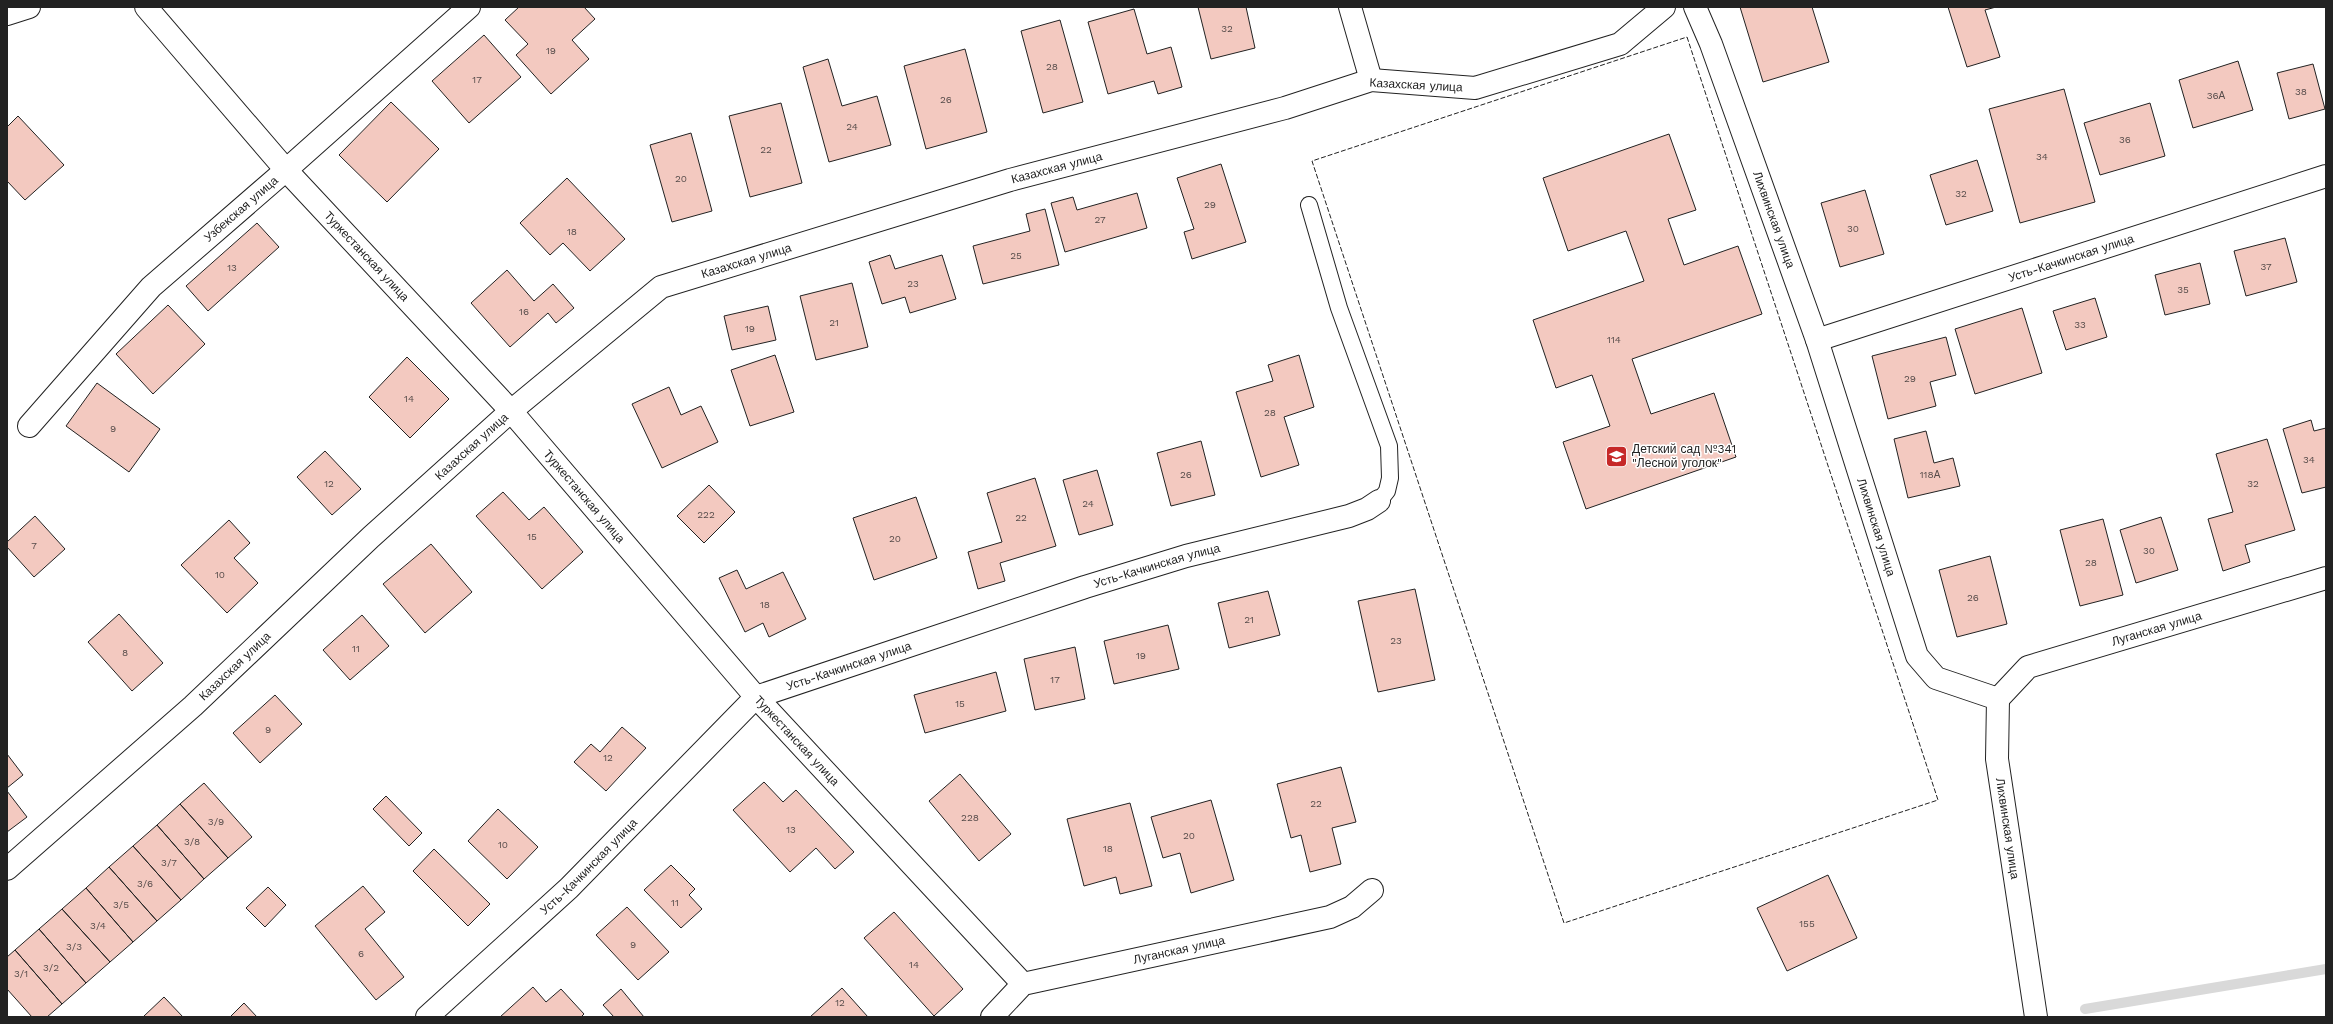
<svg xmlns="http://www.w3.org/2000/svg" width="2333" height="1024" viewBox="0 0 2333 1024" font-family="'Work Sans',sans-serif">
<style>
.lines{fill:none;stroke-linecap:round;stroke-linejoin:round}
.stream{stroke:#d9d9d9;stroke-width:10}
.building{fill:#f3c9c0;stroke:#222}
.service-casing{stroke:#222;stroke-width:18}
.minor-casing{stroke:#222;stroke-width:24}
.service{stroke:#fff;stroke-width:16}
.minor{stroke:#fff;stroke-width:22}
.fence{stroke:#222;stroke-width:1;stroke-dasharray:5 2;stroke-linecap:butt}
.labels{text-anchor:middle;stroke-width:3;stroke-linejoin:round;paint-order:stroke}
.number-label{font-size:10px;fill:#564c4a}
.street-label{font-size:12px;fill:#222;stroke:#fff}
.poi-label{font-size:12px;fill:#222;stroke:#fff;text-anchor:start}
</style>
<rect width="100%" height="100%" fill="#fff"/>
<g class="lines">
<!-- stream -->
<path class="stream" d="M2085,1009l241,-40"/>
</g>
<!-- building -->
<path class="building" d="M519,7h65l11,12 -23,21 17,19 -38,35 -35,-39 12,-11 -23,-24z
M1198,7h48l9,41 -44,11z
M1740,7h72l17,55 -66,20z
M1948,7h48l-11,3 15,47 -33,10z
M1134,9l13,45 24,-7 11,40 -24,7 -4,-13 -46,13 -20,-72z
M1060,20l23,82 -40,11 -22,-82z
M484,35l37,42 -52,46 -37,-42z
M965,49l22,83 -61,17 -22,-83z
M828,59l14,47 35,-10 14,49 -62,17 -26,-95z
M2238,61l15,49 -60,18 -14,-48z
M2313,64l12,45 -36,10 -12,-46z
M2064,89l31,113 -75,21 -31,-114z
M391,102l48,47 -52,53 -48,-47z
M781,103l21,80 -52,14 -21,-81z
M2150,103l15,53 -65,19 -16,-52z
M18,116l46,49 -39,35 -18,-19v-54z
M691,133l21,78 -40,11 -22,-77z
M1669,134l27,76 -28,9 16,46 54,-19 24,68 -130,45 19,55 63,-21 22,64 -150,52 -23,-67 47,-16 -18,-51 -36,13 -23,-68 111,-39 -18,-50 -58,20 -25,-73z
M1977,160l16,51 -47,14 -16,-50z
M1221,164l25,78 -54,17 -8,-27 10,-3 -17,-51z
M567,178l58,61 -35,32 -27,-28 -13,12 -30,-32z
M1865,190l19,64 -44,13 -19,-64z
M1137,193l10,35 -82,24 -14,-49 22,-6 4,13z
M1045,209l14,56 -76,19 -10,-38 57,-15 -4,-17z
M257,223l22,24 -71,64 -22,-25z
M2285,238l12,44 -51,14 -12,-45z
M890,255l5,14 47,-14 14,44 -46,14 -5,-16 -23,7 -13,-42z
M2200,263l10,41 -45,11 -10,-40z
M507,270l27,31 19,-17 21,24 -18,15 -8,-10 -38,34 -39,-44z
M852,283l16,64 -52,13 -16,-64z
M2095,298l12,39 -41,13 -13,-39z
M168,305l37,39 -52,50 -37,-40z
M768,306l8,34 -44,10 -8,-34z
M2022,308l20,65 -67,21 -20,-65z
M1946,337l10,38 -26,7 6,24 -48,13 -16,-63z
M775,355l19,57 -44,14 -19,-56z
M1299,355l15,52 -30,10 15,48 -38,12 -25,-85 37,-11 -5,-16z
M407,357l42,42 -39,39 -41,-41z
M97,383l63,46 -31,43 -63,-46z
M669,387l12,28 20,-9 17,36 -56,26 -30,-64z
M2311,420l3,11 12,-3v59l-24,6 -19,-64z
M1926,431l8,32 19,-5 7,28 -52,12 -14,-59z
M2267,439l28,91 -50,15 5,17 -27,9 -15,-52 25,-7 -17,-58z
M1201,441l14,54 -44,11 -14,-53z
M325,451l36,38 -29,26 -35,-38z
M1097,470l16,55 -34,10 -16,-55z
M1035,478l21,68 -56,17 5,18 -27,8 -10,-37 34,-10 -15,-49z
M709,485l26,27 -31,31 -27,-27z
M503,492l26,28 15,-13 39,45 -41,37 -66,-73z
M916,497l21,61 -63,22 -21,-62z
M35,516l30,33 -31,28 -27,-30v-5z
M2161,517l17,53 -42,13 -16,-53z
M2103,519l20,76 -43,11 -20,-76z
M229,520l21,23 -16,15 24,25 -31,30 -46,-48z
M431,544l41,48 -47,41 -42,-49z
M1990,556l17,68 -50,13 -18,-67z
M737,570l9,19 37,-17 23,47 -37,18 -6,-14 -18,9 -26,-54z
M1415,589l20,91 -57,12 -20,-91z
M1268,591l12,44 -51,13 -11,-45z
M119,614l44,49 -31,28 -44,-49z
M362,615l27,31 -39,34 -27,-30z
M1168,625l11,44 -65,15 -10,-43z
M1075,647l10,52 -50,11 -11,-51z
M996,672l10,39 -81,22 -11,-38z
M275,695l27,29 -42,39 -27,-30z
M622,727l24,21 -40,43 -32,-29 17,-18 9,8z
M7,754l16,21 -16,13z
M1341,767l15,55 -24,6 9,36 -31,8 -9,-37 -10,3 -14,-54z
M960,774l51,60 -32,27 -50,-60z
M764,782l19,20 13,-12 58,62 -19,17 -19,-21 -26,24 -57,-62z
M204,783l48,54 -24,21 -48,-54z
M7,791l20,26 -20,15z
M386,796l36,37 -13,13 -36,-37z
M1211,800l23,80 -43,13 -11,-40 -17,5 -12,-41z
M1130,803l22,83 -32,8 -4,-17 -32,9 -17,-67z
M180,804l48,54 -24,21 -47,-54z
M498,809l40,38 -31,32 -39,-38z
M157,825l47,54 -23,21 -48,-54z
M133,846l48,54 -24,21 -48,-54z
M434,849l56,55 -22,22 -55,-55z
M671,865l24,24 -6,6 13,14 -21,19 -37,-38z
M109,867l48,54 -24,21 -47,-54z
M1828,875l29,63 -70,33 -30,-63z
M363,886l22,26 -20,17 39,48 -28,23 -61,-74z
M268,887l18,18 -21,22 -19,-19z
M86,888l47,54 -23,20 -48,-53z
M627,907l42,45 -31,28 -42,-45z
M62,909l48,53 -24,21 -47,-54z
M894,912l69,77 -29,27 -70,-78z
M39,929l47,54 -24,21 -47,-54z
M15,950l47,54 -15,13h-15l-25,-28v-32z
M533,987l13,15 15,-13 23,25 -3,3h-81z
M842,988l26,29h-58z
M621,989l23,28h-30l-11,-12z
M164,997l19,20h-40z
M244,1003l13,14h-27z"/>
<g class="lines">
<defs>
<path id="service" d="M1309,205l30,103 50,138 1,32 -3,13 -8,10"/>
<g id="minor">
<path id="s1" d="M146,7l140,163 225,241 245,286 267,287"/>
<path d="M1350,7l21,73"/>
<path id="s2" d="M1695,7l16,37 106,296 100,316 19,22 62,21 -1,60 39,258"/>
<path d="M7,14l22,-7"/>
<path id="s3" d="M1817,340l509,-164"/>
<path id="s4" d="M29,426l122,-139 135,-117 183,-163"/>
<path id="s5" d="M1998,699l30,-32 298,-89"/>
<path id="s6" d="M7,869l186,-163 178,-169 140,-126 150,-124 349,-107 275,-72 86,-28 104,8 145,-44 44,-37"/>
<path id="s7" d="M427,1017l142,-129 187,-191 329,-110 101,-31 163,-40 18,-7 12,-8"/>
<path id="s8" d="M992,1017l31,-33 307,-67 22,-10 20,-17"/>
</g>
</defs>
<!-- service casing -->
<use href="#service" class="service-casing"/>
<!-- minor casing -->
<use href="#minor" class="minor-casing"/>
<!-- service -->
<use href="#service" class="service"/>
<!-- minor -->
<use href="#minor" class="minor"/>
<!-- fence -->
<path class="fence" d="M1687,37l251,763 -374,123 -252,-762z"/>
</g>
<!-- icons -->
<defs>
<symbol id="school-square" viewBox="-11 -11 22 22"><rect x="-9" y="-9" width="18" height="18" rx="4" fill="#c62828" stroke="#fff"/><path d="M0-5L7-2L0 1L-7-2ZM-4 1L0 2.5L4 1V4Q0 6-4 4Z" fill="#fff"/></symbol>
</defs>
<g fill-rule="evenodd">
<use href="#school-square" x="1604" y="444" width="25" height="25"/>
</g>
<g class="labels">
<!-- number labels -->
<g class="number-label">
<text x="1227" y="32">32</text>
<text x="551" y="54">19</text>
<text x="1052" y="70">28</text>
<text x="477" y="83">17</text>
<text x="2301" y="95">38</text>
<text x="2216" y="99">36А</text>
<text x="946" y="103">26</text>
<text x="852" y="130">24</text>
<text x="2125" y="143">36</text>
<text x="766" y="153">22</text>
<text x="2042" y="160">34</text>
<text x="681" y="182">20</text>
<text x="1961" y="197">32</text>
<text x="1210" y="208">29</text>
<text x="1100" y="223">27</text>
<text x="1853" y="232">30</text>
<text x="572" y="235">18</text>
<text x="1016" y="259">25</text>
<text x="2266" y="270">37</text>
<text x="232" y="271">13</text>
<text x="913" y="287">23</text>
<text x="2183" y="293">35</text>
<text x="524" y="315">16</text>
<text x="834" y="326">21</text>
<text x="2080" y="328">33</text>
<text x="750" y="332">19</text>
<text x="1614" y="343">114</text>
<text x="1910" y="382">29</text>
<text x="409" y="402">14</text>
<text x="1270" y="416">28</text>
<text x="113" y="432">9</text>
<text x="2309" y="463">34</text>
<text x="1186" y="478">26</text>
<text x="1930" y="478">118А</text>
<text x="329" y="487">12</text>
<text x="2253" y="487">32</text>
<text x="1088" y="507">24</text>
<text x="706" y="518">222</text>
<text x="1021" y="521">22</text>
<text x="532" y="540">15</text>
<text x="895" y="542">20</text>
<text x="34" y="549">7</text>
<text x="2149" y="554">30</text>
<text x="2091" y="566">28</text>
<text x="220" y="578">10</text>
<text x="1973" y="601">26</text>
<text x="765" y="608">18</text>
<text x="1249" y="623">21</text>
<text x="1396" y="644">23</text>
<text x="356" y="652">11</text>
<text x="125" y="656">8</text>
<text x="1141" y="659">19</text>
<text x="1055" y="683">17</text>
<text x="960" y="707">15</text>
<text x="268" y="733">9</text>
<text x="608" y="761">12</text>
<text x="1316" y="807">22</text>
<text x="970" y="821">228</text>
<text x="216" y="825">3/9</text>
<text x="791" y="833">13</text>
<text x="1189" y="839">20</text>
<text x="192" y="845">3/8</text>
<text x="503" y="848">10</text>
<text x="1108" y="852">18</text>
<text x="169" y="866">3/7</text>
<text x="145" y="887">3/6</text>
<text x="675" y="906">11</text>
<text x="121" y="908">3/5</text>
<text x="1807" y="927">155</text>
<text x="98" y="929">3/4</text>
<text x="633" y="948">9</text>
<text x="74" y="950">3/3</text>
<text x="361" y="957">6</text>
<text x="914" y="968">14</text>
<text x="51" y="971">3/2</text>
<text x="21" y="977">3/1</text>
<text x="840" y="1006">12</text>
</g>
<!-- street labels -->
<g class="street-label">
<text transform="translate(1416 85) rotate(3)" y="4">Казахская улица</text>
<text dy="4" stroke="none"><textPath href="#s6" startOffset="1289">Казахская улица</textPath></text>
<text dy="4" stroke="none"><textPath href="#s4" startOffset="304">Узбекская улица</textPath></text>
<text dy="4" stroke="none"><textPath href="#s2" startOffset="227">Лихвинская улица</textPath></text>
<text dy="4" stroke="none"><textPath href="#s1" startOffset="333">Туркестанская улица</textPath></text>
<text dy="4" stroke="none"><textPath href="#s3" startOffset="267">Усть-Качкинская улица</textPath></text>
<text dy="4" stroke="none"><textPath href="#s6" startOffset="965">Казахская улица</textPath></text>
<text dy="4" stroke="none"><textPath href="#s6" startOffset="628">Казахская улица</textPath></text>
<text dy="4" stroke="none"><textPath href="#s1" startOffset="657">Туркестанская улица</textPath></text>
<text dy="4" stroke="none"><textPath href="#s2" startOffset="551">Лихвинская улица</textPath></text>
<text dy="4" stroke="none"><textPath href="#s7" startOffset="881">Усть-Качкинская улица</textPath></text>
<text dy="4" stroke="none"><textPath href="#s5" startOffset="178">Луганская улица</textPath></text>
<text dy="4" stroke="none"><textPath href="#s6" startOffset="305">Казахская улица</textPath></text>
<text dy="4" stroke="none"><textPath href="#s7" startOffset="557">Усть-Качкинская улица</textPath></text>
<text dy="4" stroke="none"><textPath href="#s1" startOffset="981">Туркестанская улица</textPath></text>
<text dy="4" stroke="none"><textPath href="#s2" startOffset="911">Лихвинская улица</textPath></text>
<text dy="4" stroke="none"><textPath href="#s7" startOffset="221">Усть-Качкинская улица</textPath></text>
<text dy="4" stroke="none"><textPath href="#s8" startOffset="205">Луганская улица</textPath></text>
</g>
<!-- poi labels -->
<g class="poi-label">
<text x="1632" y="453">Детский сад №341<tspan x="1632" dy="14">"Лесной уголок"</tspan></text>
</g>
</g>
<!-- border -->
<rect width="2333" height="1024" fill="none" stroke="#222222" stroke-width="16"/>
</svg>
